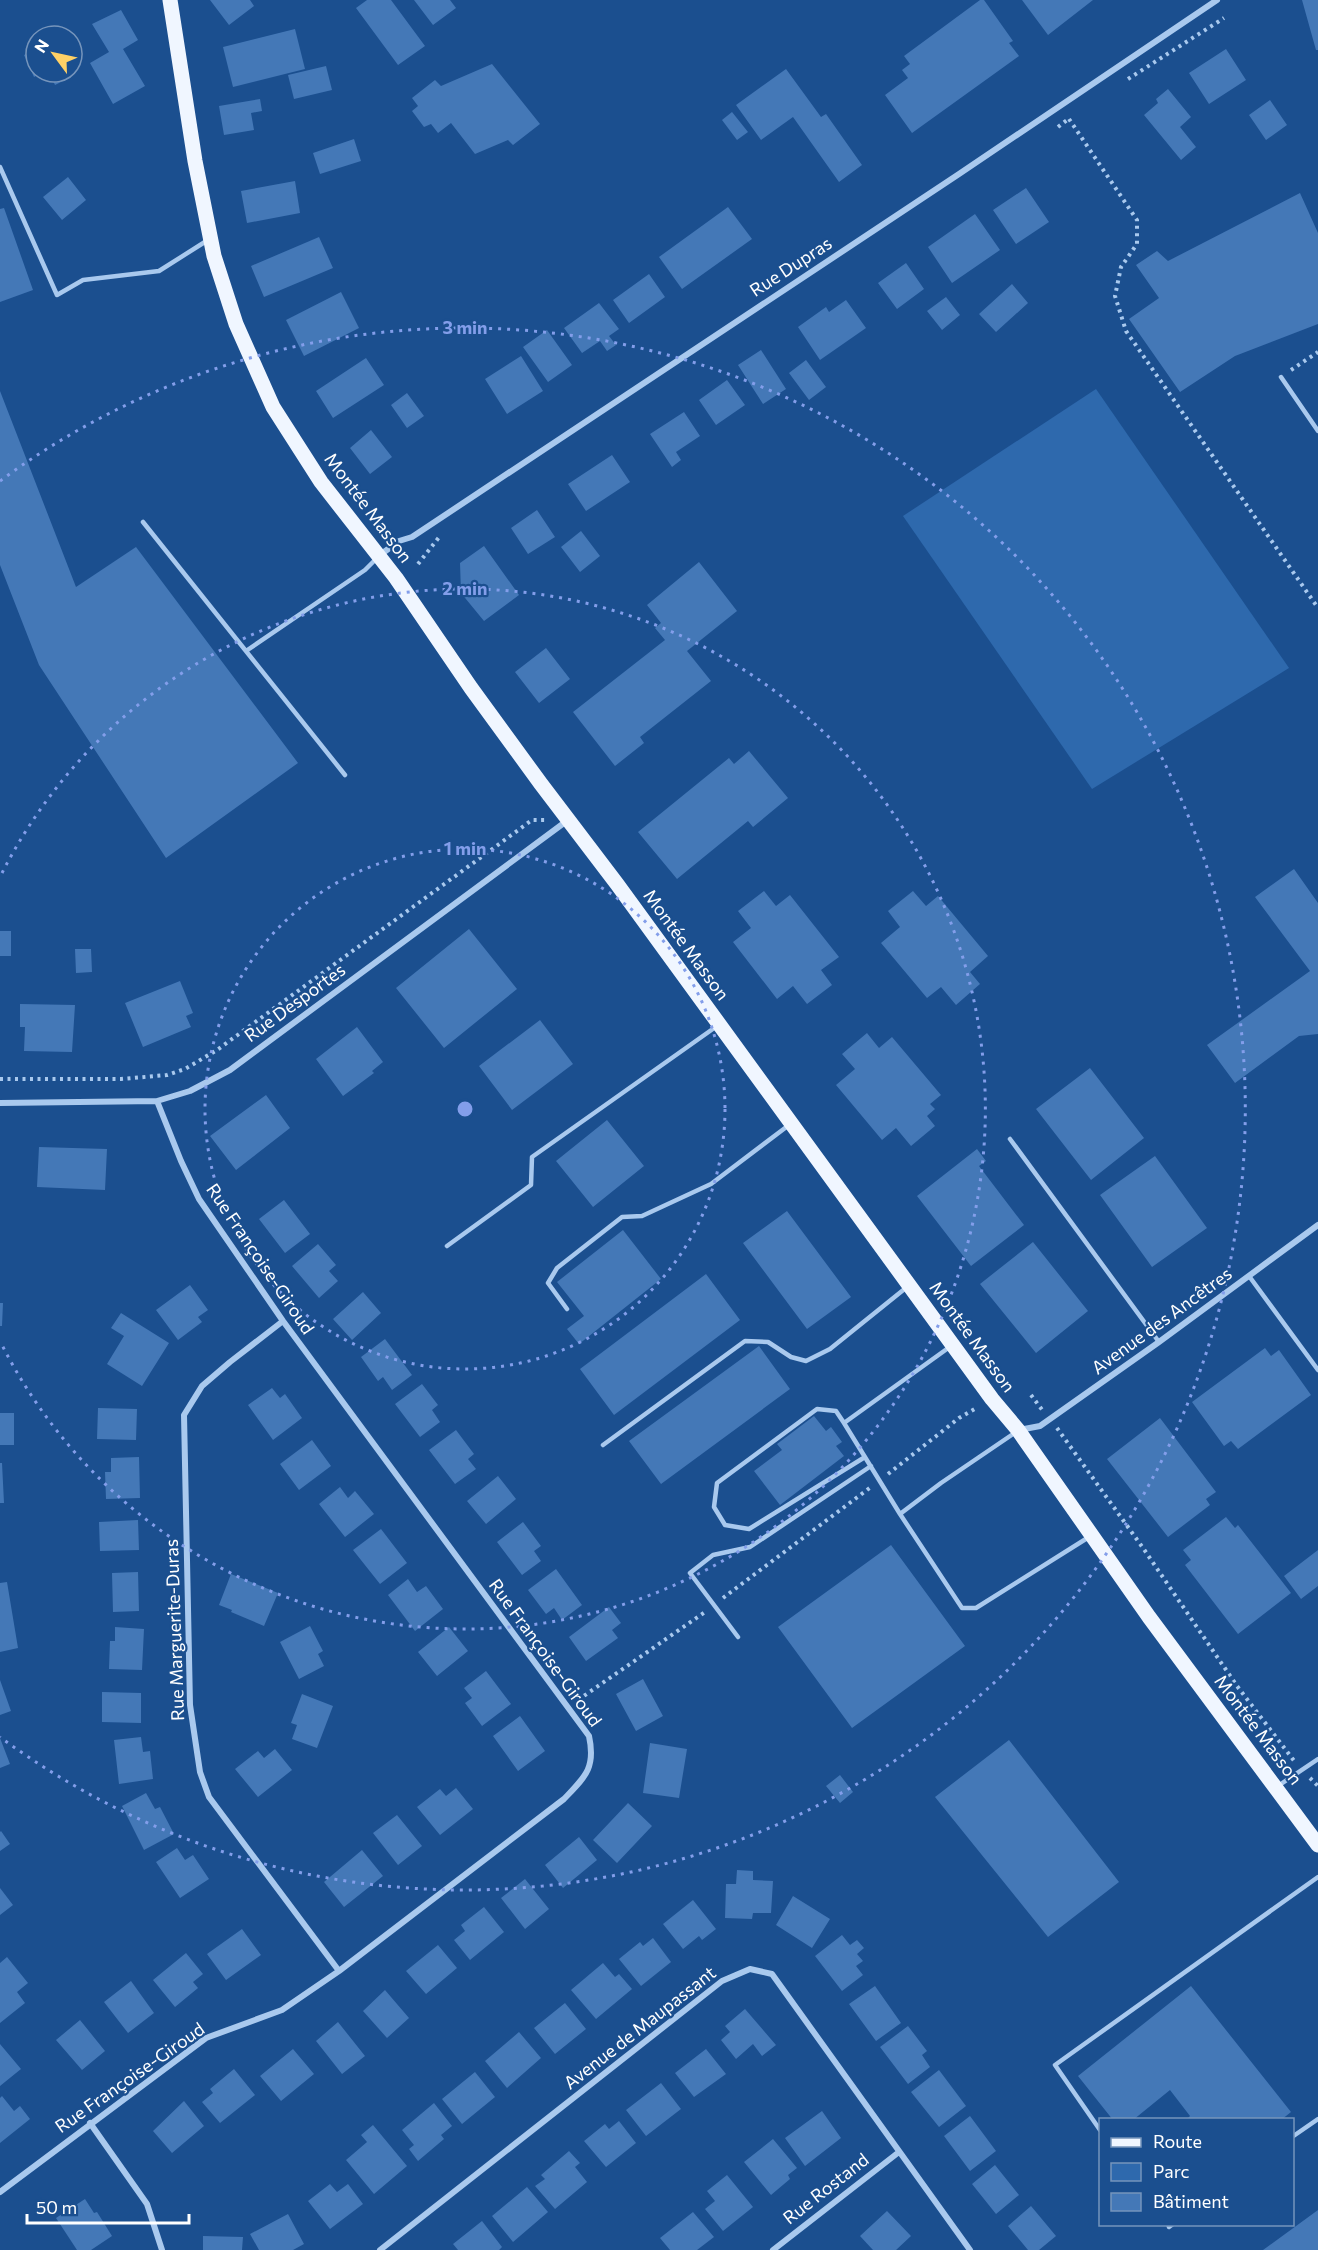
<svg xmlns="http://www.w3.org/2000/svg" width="1318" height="2250" viewBox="0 0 1318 2250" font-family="Commissioner,sans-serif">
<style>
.green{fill:#2e69ad}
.building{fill:#4478b7}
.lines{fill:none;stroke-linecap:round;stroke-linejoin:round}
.path{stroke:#a9c9ee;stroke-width:4;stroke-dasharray:3 4.5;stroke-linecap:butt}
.service{stroke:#a9c9ee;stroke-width:4.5}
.minor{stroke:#a9c9ee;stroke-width:6}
.primary{stroke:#f0f6ff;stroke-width:15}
.ring{fill:none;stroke:#839eea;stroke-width:3;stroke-dasharray:3 6}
.labels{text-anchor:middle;stroke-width:4.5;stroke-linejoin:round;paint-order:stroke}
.street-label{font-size:18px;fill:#fff;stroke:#1b4f8f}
.centre{fill:#839eea;stroke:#1b4f8f;stroke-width:3}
.ring-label{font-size:18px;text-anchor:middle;font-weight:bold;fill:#839eea;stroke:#1b4f8f;stroke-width:4.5;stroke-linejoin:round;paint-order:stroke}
</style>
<rect width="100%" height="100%" fill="#1b4f8f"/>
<!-- green -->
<path class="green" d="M1096,389l193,279 -197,121 -189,-273z"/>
<!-- building -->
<path class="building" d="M210,0h40l4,6 -25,19z
M367,0h24l34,46 -27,19 -42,-57z
M414,0h36l6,8 -23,17z
M980,0h4l29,41 -4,2 10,13 -107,77 -27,-38 23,-17 -6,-8 8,-6 -6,-8z
M1022,0h71l-45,35z
M1302,0h16v50h-2z
M121,10l17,30 -15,9 22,37 -32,18 -23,-41 19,-11 -17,-28z
M295,29l10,40 -72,18 -10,-40z
M36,49v23h7l-9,5 -10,-22z
M1226,49l20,31 -37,24 -20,-31z
M492,64l48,60 -27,21 -5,-5 -33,14 -24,-31 -13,10 -7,-9 -7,3 -12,-16 6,-5 -6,-8 23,-18 6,6z
M326,66l6,24 -38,9 -6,-24z
M786,69l35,48 5,-3 36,51 -23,17 -46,-65 -32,23 -25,-35z
M49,72h19l3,5 -16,8z
M1168,89l23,28 -11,10 16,20 -15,13 -37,-45 14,-12 -2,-4z
M260,99l2,12 -11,2 3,17 -30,5 -5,-29z
M1270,100l17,25 -21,15 -17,-25z
M732,112l16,20 -11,8 -15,-20z
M354,139l7,22 -41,13 -7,-21z
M68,177l18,23 -24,20 -19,-23z
M295,181l5,32 -53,10 -6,-32z
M1026,188l23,34 -33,22 -23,-34z
M1300,193l18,40v91l-83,32 -55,36 -51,-73 30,-21 -23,-33 21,-14 11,10z
M728,207l24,32 -70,50 -23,-32z
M4,208l29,82 -33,12v-93z
M975,214l25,36 -48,33 -24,-36z
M319,237l14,31 -69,29 -13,-31z
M906,263l18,26 -27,20 -19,-26z
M649,274l16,23 -36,26 -16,-23z
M1012,284l16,19 -32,29 -17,-18z
M341,292l18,36 -55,28 -18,-36z
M946,297l14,18 -18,15 -15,-19z
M846,300l20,28 -46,32 -22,-33 28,-20 3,5z
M599,303l20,26 -10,7 7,9 -9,6 -7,-10 -18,12 -18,-25z
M547,330l25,35 -24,17 -25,-35z
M761,350l25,39 -23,15 -25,-39z
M521,356l22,35 -36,23 -22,-35z
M366,358l18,27 -51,33 -17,-27z
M806,360l20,27 -17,13 -20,-27z
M727,380l18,25 -29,20 -17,-25z
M0,391l76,196 60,-40 162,216 -132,95 -127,-193 -39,-100z
M407,393l17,23 -17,12 -16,-23z
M684,412l16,24 -24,16 5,8 -9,7 -22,-33z
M371,430l21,27 -22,17 -20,-26z
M612,455l18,27 -44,29 -18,-27z
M537,510l18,27 -27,17 -17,-26z
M581,531l19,25 -20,16 -19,-25z
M484,546l35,49 -35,26 -23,-28 -1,-30z
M699,562l38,49 -50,40 24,30 -71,56 4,6 -29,23 -42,-54 92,-72 -10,-12 6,-5 -14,-18z
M546,648l24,31 -31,24 -24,-31z
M749,751l39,47 -35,29 -5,-6 -71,58 -39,-47 91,-74 5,6z
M1294,869l24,34v131l-19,2 -64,47 -28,-38 103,-74 -55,-74z
M764,891l12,15 14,-11 49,62 -18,13 11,15 -25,19 -14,-18 -16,13 -44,-57 18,-14 -13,-17z
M913,891l13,15 12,-10 50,60 -18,16 10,12 -24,21 -15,-18 -14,11 -46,-55 19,-16 -12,-16z
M469,929l48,60 -73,59 -48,-60z
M0,931h11v25h-11z
M75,949h16l1,23 -16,1z
M180,981l13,32 -7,3 5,11 -48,20 -18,-44z
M20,1004l55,1 -3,47 -48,-1 1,-24h-5z
M540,1020l33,44 -61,46 -33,-44z
M357,1027l26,35 -11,9 2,2 -31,23 -27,-37z
M867,1033l12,15 13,-11 49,58 -11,9 5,5 -8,7 8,10 -24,20 -15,-18 -14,12 -46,-55 19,-16 -13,-15z
M1090,1068l54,70 -53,42 -55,-71z
M266,1095l24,33 -54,42 -26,-34z
M607,1120l37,46 -51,41 -37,-46z
M39,1147l68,2 -2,41 -68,-3z
M977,1149l9,12 -7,5 45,59 -53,41 -54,-70z
M1155,1156l52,72 -55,39 -52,-72z
M284,1200l26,34 -25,19 -26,-34z
M787,1211l64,86 -44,32 -64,-86z
M623,1230l38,49 -82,65 -12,-15 17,-13 -27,-34z
M1033,1242l55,69 -52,42 -56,-69z
M318,1244l18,21 -7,6 9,10 -19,17 -27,-32z
M706,1274l34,46 -126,95 -34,-46z
M190,1285l18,25 -10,7 4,5 -24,18 -22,-30z
M363,1292l18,21 -29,27 -19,-21z
M0,1303h3l-1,23h-2z
M121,1313l48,30 -27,43 -35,-22 17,-28 -13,-8z
M385,1339l27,36 -20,15 -9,-13 -5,4 -17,-24z
M759,1346l31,43 -129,95 -32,-43z
M1265,1348l6,8 8,-6 32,45 -73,54 -7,-8 -7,5 -32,-44z
M422,1384l16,21 -6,5 8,12 -20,15 -25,-33z
M272,1388l8,10 5,-4 17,24 -29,22 -25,-35z
M98,1408l39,1 -1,31 -39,-1z
M0,1413h14v32h-14z
M814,1416l12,15 5,-4 11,15 -6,4 8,10 -64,49 -26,-34 28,-21 -5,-6z
M1160,1418l56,74 -10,7 4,6 -42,32 -61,-78z
M456,1430l18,24 -6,5 8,10 -21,15 -26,-34z
M312,1440l19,26 -32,24 -19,-26z
M139,1457l1,41 -34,1 -1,-27h6v-14z
M0,1463h2l2,40h-4z
M498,1476l18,23 -30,25 -19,-23z
M340,1487l8,11 7,-7 19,23 -29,23 -26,-33z
M1226,1517l9,11 3,-3 53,68 -53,41 -53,-69 6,-5 -8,-10z
M138,1520l1,30 -39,1 -1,-29z
M523,1522l18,24 -7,5 7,10 -19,14 -25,-33z
M381,1529l26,34 -27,21 -27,-34z
M891,1545l74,101 -113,82 -74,-101z
M1318,1550v36l-17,13 -17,-23z
M556,1569l26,36 -20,15 -8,-12 -8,6 -18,-24z
M138,1572l1,39 -26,1 -1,-39z
M231,1574l47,19 -14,33 -33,-14 1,-2 -13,-5z
M408,1579l9,13 9,-6 17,23 -28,22 -27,-36z
M7,1582l11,66 -18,4v-69z
M609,1607l12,16 -9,7 6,8 -32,23 -17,-24z
M310,1626l13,25 -5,3 6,12 -25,13 -19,-37z
M115,1627l29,2 -2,41 -33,-1 1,-28h5z
M449,1627l19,24 -31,25 -19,-24z
M486,1671l25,33 -29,22 -17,-23 7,-5 -8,-10z
M643,1679l20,37 -27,15 -20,-37z
M0,1680l11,31 -11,4z
M102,1692l39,1v30l-39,-1z
M302,1694l31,12 -16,42 -25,-9 5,-14 -6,-2z
M520,1716l25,35 -27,20 -25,-35z
M141,1737l2,15 7,-1 3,28 -34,5 -5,-44z
M0,1738l10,26 -10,4z
M1009,1740l110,142 -71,55 -113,-140z
M650,1743l37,6 -8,49 -36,-5z
M275,1749l17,21 -34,27 -23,-28 23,-18 6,7z
M840,1775l13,17 -13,11 -14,-17z
M456,1788l17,21 -33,26 -23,-28 23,-18 6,7z
M146,1793l9,16 5,-2 14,27 -30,16 -22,-44z
M628,1803l24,23 -35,37 -24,-23z
M397,1815l25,31 -24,19 -25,-32z
M1,1831l9,13 -10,7v-19z
M579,1837l18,23 -34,28 -18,-23z
M177,1848l8,12 8,-5 16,24 -29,19 -24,-36z
M362,1850l21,26 -39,31 -20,-25z
M737,1870l16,1v9l20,1 -2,32h-18l-1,6 -27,-1 1,-34h10z
M525,1879l24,30 -24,20 -24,-31z
M0,1888l13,17 -13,10z
M793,1896l37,23 -18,29 -36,-23z
M693,1900l23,29 -14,11 -3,-4 -16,13 -20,-25z
M484,1907l20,25 -34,28 -16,-20 11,-9 -4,-6z
M242,1929l19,26 -35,25 -19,-26z
M842,1935l8,10 7,-5 7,8 -7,6 6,7 -7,5 7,9 -21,16 -27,-35z
M653,1938l18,24 -30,24 -22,-27 21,-17 3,4z
M438,1945l19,23 -31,26 -20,-23z
M186,1953l17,21 -10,8 5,6 -23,19 -22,-27z
M7,1957l21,26 -11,9 8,11 -25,20v-60z
M603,1963l12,14 4,-3 13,15 -36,30 -25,-29z
M131,1981l23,32 -26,20 -24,-31z
M875,1986l26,37 -25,18 -27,-37z
M1191,1986l100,126 -10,8h-95l4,-4 -20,-26 -37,30h-20l-35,-44z
M385,1990l24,28 -22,20 -24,-27z
M565,2003l21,26 -31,25 -21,-26z
M745,2009l31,36 -14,11 -9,-12 -17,15 -15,-19 9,-8 -5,-6z
M80,2020l25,31 -23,19 -26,-30z
M338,2022l27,34 -23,18 -26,-33z
M908,2026l19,25 -5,4 8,12 -22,17 -28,-37z
M519,2032l22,26 -34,30 -22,-27z
M0,2044l21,25 -21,17z
M293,2049l21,25 -33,27 -21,-25z
M706,2049l20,25 -32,23 -19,-24z
M234,2069l21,26 -35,28 -18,-21 11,-9 -3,-4z
M939,2070l27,36 -27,21 -28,-35z
M475,2072l20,25 -33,27 -20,-25z
M661,2083l20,26 -35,27 -20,-26z
M2,2096l12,15 6,-5 10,13 -30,24v-45z
M184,2101l20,25 -32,27 -19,-22z
M434,2103l18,23 -11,9 3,4 -26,22 -9,-12 5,-4 -12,-15z
M822,2111l19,27 -36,28 -20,-28z
M970,2116l26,35 -26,20 -26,-35z
M619,2121l17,22 -30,24 -22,-26 21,-17 4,5z
M373,2125l34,41 -33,28 -28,-34 21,-18 -6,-7z
M773,2139l24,29 -9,7 2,4 -19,16 -27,-33z
M569,2151l11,12 -5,4 12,15 -32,27 -20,-23 10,-7 -4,-4z
M995,2165l24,30 -23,19 -24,-30z
M727,2175l26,32 -30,24 -18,-22 10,-8 -8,-10z
M330,2184l7,8 11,-8 15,20 -33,25 -22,-28z
M527,2187l21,25 -35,30 -21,-26z
M85,2199l9,14 3,-1 15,24 -21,14h-14l-21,-32z
M1031,2206l25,30 -17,14h-11l-20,-24z
M1318,2210v40h-55z
M887,2211l24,25 -15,14h-23l-13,-14z
M693,2212l21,25 -17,13h-27l-10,-12z
M288,2214l16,30 -11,6h-34l-9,-16z
M482,2221l20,26 -3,3h-41l-5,-6z
M203,2236l40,1 -1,13h-39z"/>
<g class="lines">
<!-- path -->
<path class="path" d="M1128,79l96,-61
M1069,119l68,101v24l-16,23 -6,29 11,35 192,277
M1058,127l9,-7
M1291,370l27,-18
M418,564l22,-28
M0,1079h121l46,-4 18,-6 32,-19 315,-230h13
M1031,1395l12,16
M1057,1428l86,120 94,138 58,76
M888,1474l71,-56 19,-11
M723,1598l148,-111
M578,1700l127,-88
M1310,1778l8,8"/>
<!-- service -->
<path class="service" d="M0,167l57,128 26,-15 76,-9 49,-31
M1281,377l37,54
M143,522l202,253
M246,651l119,-81 13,-13
M1010,1139l149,203
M447,1246l84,-61 1,-28 185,-131
M1249,1276l69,94
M567,1309l-19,-26 9,-15 65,-51 20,-1 69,-32 78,-59
M844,1423l-8,-12 -19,-2 -100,74 -3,24 11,18 24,4 116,-72
M1016,1432l-75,51 -41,31 62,94h14l113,-71
M603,1445l142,-104 23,1 23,15 15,4 24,-12 77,-62
M900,1514l-56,-91 107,-77
M738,1637l-48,-64 23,-18 37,-8 121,-81
M1278,1786l40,-27
M1100,2130l-45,-65 263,-188
M1292,2137l26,-18
M1168,2224l1,3 4,-3"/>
<!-- minor -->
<path class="minor" d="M380,555l19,-14 13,-4 547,-363 258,-174
M0,1103l157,-2 33,-10 40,-21 338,-250
M283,1321l-53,41 -28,24 -18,29 6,290 10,67 9,25 130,174
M1019,1430l21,-4 119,-84 159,-117
M90,2123l57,81 15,46
M0,2192l206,-154 76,-28 57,-39 225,-172c21,-22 32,-31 25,-63l-306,-415 -84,-122 -18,-38 -24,-60
M380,2250l342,-269 28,-12 22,5 198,276
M773,2250l126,-98"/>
<!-- primary -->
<path class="primary" d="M170,0l25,161 19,95 22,68 37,83 48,75 75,96 75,110 70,96 76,100 375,515 26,31 131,187 169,228"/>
</g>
<!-- distance rings -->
<g class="ring">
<circle cx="465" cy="1109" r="260"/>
<path d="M2 873A520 520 0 1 1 2 1345"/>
<path d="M0 481A781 781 0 1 1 0 1737"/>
</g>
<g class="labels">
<!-- street labels -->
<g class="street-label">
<text transform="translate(791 267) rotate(-33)" y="6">Rue Dupras</text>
<text transform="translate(368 508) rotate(53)" y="6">Montée Masson</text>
<text transform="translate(686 945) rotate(54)" y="6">Montée Masson</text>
<text transform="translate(295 1003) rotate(-36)" y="6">Rue Desportes</text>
<text transform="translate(260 1259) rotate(56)" y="6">Rue Françoise-Giroud</text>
<text transform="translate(1162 1321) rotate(-36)" y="6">Avenue des Ancêtres</text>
<text transform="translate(972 1337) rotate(54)" y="6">Montée Masson</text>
<text transform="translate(175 1630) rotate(-92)" y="6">Rue Marguerite-Duras</text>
<text transform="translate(545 1653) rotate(54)" y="6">Rue Françoise-Giroud</text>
<text transform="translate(1258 1730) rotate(53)" y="6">Montée Masson</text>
<text transform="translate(640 2028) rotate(-38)" y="6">Avenue de Maupassant</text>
<text transform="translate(130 2078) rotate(-35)" y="6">Rue Françoise-Giroud</text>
<text transform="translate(826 2189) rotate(-38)" y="6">Rue Rostand</text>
</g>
</g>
<circle cx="465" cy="1109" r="9" class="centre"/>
<g class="ring-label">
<text x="465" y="334">3 min</text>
<text x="465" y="595">2 min</text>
<text x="465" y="855">1 min</text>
</g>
<!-- legend -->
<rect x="1099" y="2118" width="195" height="108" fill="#1b4f8f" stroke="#7695bc" stroke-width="1.5"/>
<rect x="1111" y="2138" width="30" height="9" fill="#f0f6ff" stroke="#7695bc" stroke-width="1.5"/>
<text x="1153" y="2148" font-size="18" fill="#ffffff">Route</text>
<rect x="1111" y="2163" width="30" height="18" fill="#2e69ad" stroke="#7695bc" stroke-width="1.5"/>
<text x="1153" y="2178" font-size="18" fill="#ffffff">Parc</text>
<rect x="1111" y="2193" width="30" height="18" fill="#4478b7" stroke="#7695bc" stroke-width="1.5"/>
<text x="1153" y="2208" font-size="18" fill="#ffffff">Bâtiment</text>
<!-- north arrow -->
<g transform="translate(54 54) rotate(303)"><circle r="28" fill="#1b4f8f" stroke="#7695bc" stroke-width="1.5"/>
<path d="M0-4.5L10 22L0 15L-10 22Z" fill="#ffd166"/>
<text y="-9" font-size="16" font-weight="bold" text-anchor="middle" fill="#ffffff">N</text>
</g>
<!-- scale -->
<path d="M27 2214v9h162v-9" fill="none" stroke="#ffffff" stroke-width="3"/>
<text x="36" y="2214" font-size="18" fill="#ffffff" stroke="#1b4f8f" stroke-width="4.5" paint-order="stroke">50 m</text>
</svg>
